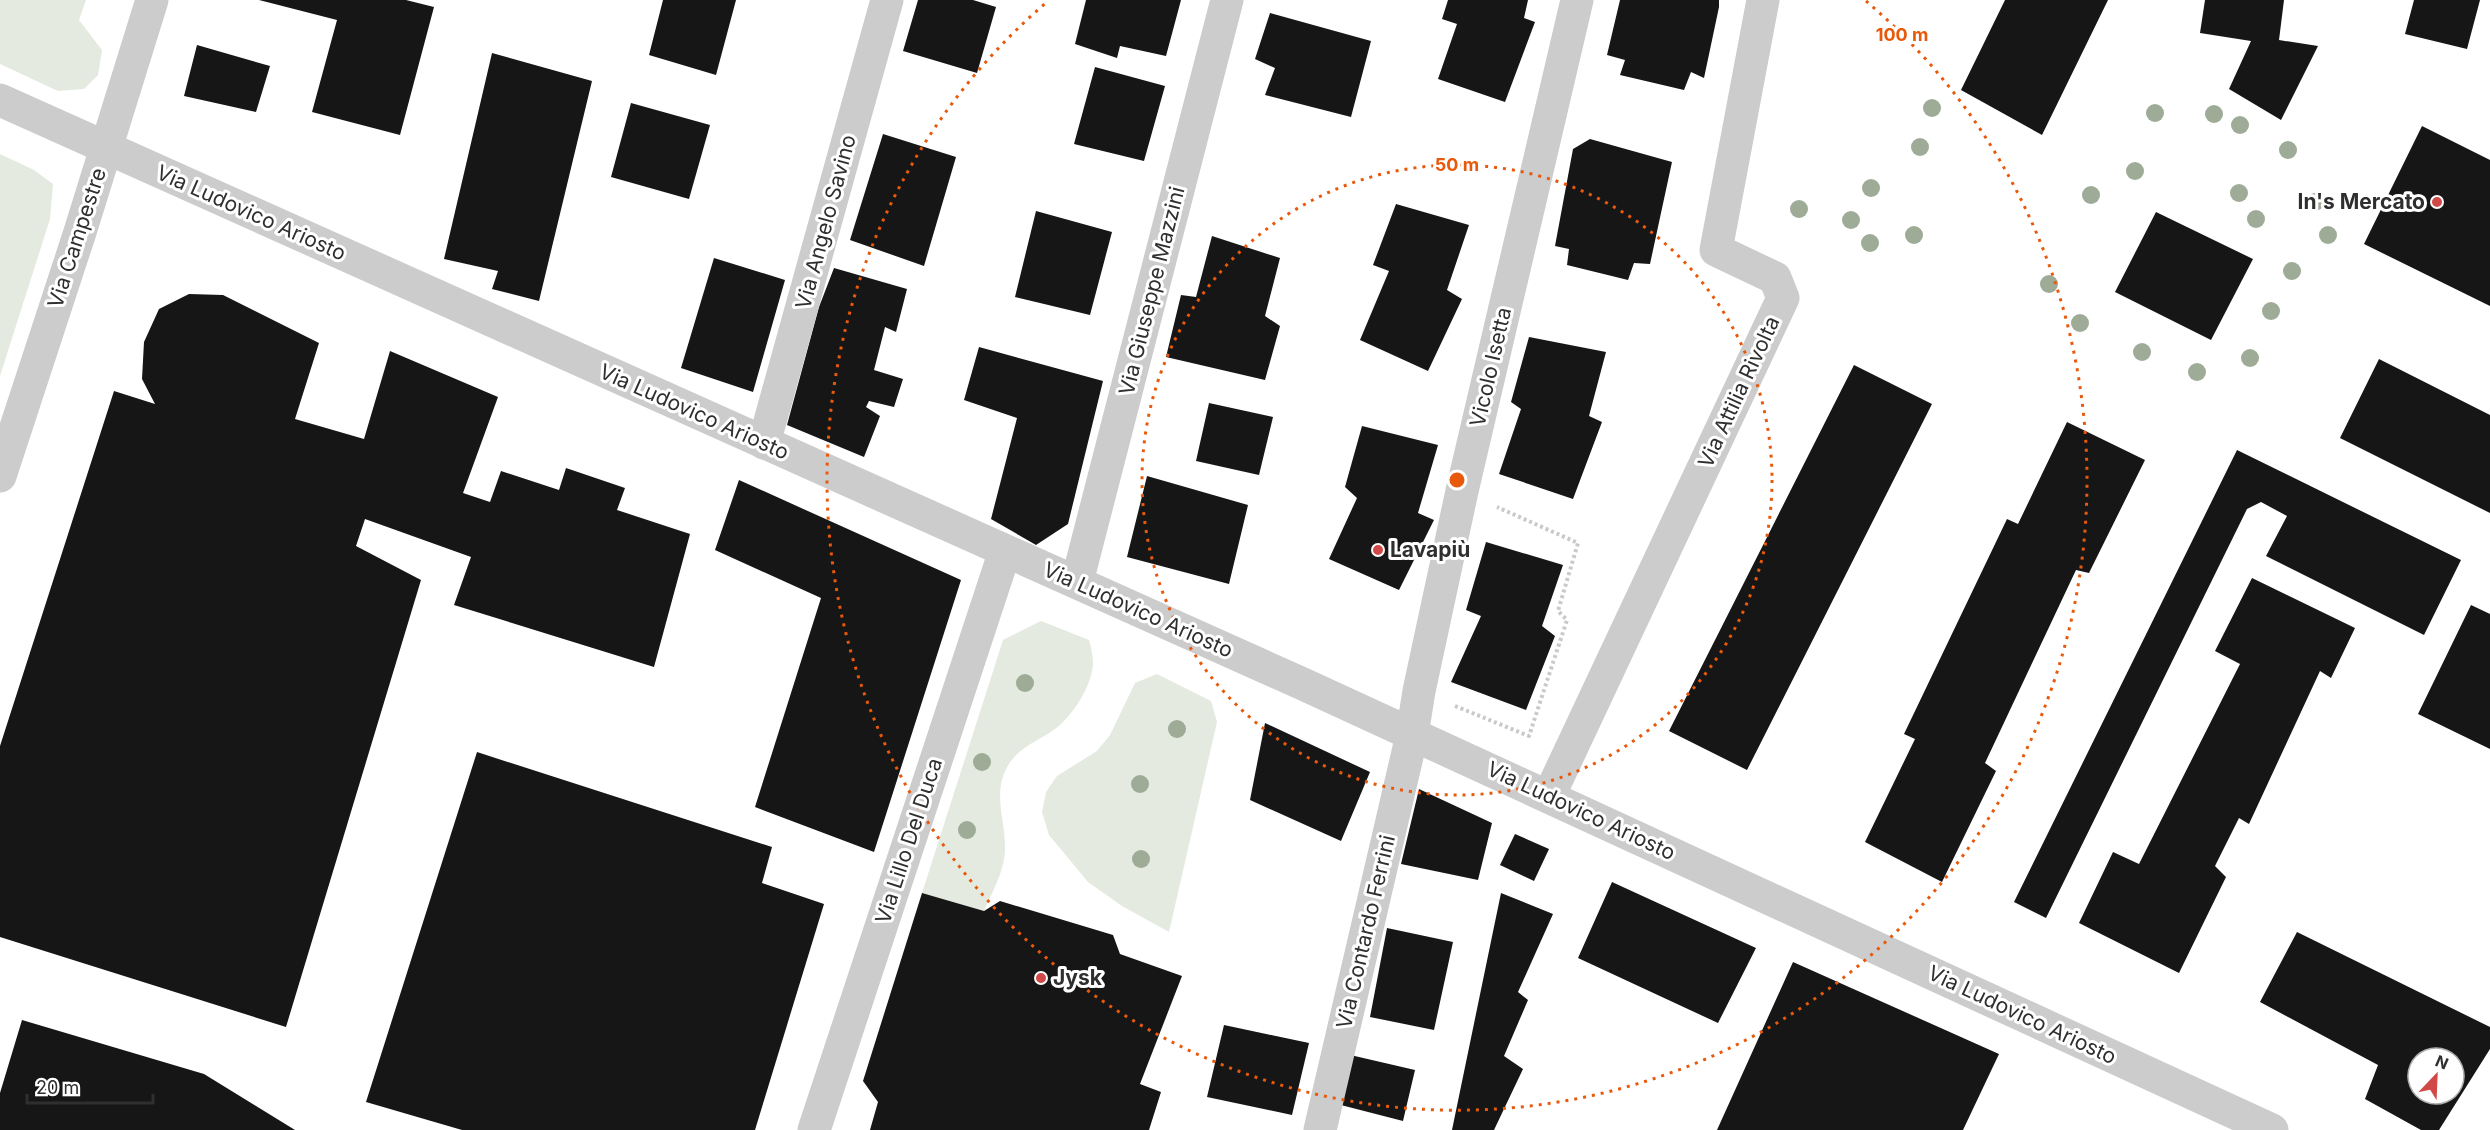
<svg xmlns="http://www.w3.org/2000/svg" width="2490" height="1130" viewBox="0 0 2490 1130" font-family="Inter,sans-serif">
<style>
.green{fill:#e4eadf}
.building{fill:#161616;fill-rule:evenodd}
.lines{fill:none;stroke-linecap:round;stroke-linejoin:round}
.path{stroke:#c9c9c9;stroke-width:4;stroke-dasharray:3 3;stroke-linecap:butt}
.street{stroke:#ccc;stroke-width:33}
.tree{fill:#9eab97}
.ring{fill:none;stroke:#e8590c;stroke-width:3;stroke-dasharray:3 6}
.poi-dot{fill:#d14947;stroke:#fff;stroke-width:2}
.labels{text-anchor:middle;stroke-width:6;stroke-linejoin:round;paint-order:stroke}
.poi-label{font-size:21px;font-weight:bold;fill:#2f2f2f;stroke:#fff;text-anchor:start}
.street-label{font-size:21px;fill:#2f2f2f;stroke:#fff}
.centre{fill:#e8590c;stroke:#fff;stroke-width:3}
.ring-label{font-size:18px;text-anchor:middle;font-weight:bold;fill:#e8590c;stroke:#fff;stroke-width:6;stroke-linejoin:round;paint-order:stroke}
</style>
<rect width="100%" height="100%" fill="#fff"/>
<!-- green -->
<path class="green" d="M0,0h86l-7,20 23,30 -4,25 -14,14 -26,2 -58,-27z
M0,154l34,16 19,14 -3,35 -50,157z
M1041,621l48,19c2,7 4,16 4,23 0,21 -21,54 -38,66 -15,11 -33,17 -44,32 -21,29 -5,58 -6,90 -1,21 -13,41 -21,60l-62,-18 81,-253z
M1157,674l54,27 6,21 -48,210 -47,-26 -34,-24 -39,-47 -7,-23 4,-20 11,-16 40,-25 13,-16 25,-52z"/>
<!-- building -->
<path class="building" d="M259,0h147l28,7 -34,128 -88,-23 25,-92z
M663,0h73l-20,75 -67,-20z
M918,0h55l23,7 -19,66 -74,-22z
M1086,0h95l-15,56 -46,-10 -3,12 -42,-14z
M1448,0h80l-4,18 11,4 -30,80 -67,-23 19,-55 -15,-5z
M1620,0h99v7l-15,71 -13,-6 -7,18 -64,-15 5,-15 -18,-5z
M2005,0h103l-66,135 -81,-45z
M2205,0h79l-5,40 39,6 -37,74 -52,-31 22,-48 -51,-8z
M2414,0h66l-13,49 -62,-15z
M1270,13l101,28 -20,76 -86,-22 10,-27 -20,-9z
M197,45l73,21 -14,46 -72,-16z
M492,53l100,28 -53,220 -47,-12 6,-18 -54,-12z
M1095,67l70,19 -21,75 -70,-17z
M631,103l79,22 -21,74 -78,-22z
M2422,126l68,34v146l-126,-62z
M883,134l73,23 -32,109 -74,-26z
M1590,139l82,23 -22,102 -16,-1 -6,17 -61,-15 2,-16 -14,-3 18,-97z
M1396,204l73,21 -22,65 15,9 -34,72 -68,-31 29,-69 -16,-6z
M1036,211l76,21 -22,83 -75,-18z
M2156,212l97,47 -42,81 -96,-48z
M1212,236l68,22 -15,58 15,10 -15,54 -99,-23 15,-62 15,2z
M714,258l71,22 -32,112 -72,-24z
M834,268l73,21 -11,43 -11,-5 -11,43 29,9 -9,28 -25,-6 -3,6 14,9 -16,41 -77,-32 32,-118z
M189,294l34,1 96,48 -24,76 69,20 26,-88 108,46 -35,96 27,9 11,-31 58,19 7,-22 59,20 -8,22 73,24 -36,133 -200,-62 17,-48 -106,-38 -9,27 65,34 -135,447 -286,-90v-191l114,-355 41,13 -13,-25 2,-37 15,-33z
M1529,337l77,15 -17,64 13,6 -29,77 -74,-25 22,-65 -10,-7z
M979,347l124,34 -35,143 -32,21 -45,-26 26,-101 -53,-18z
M2379,359l111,56v98l-150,-75z
M1854,365l78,39 -185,366 -78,-39z
M1209,403l64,14 -14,58 -63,-14z
M2067,422l78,38 -56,113 -13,-3 -91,193 11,8 -54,111 -77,-40 50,-103 -11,-5 103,-215 11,5z
M1362,426l76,19 -20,68 16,7 -35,70 -70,-31 28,-61 -12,-11z
M2237,450l224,110 -37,75 -158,-79 21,-40 -26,-14 -14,7 -201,409 -32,-16z
M1147,476l101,29 -19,79 -102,-27z
M739,480l222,100 -87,272 -119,-45 66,-209 -106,-48z
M1486,542l77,23 -21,61 13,10 -29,74 -75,-28 30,-66 -15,-6z
M2252,578l103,50 -24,50 -11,-7 -71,153 -10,-6 -24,48 11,11 -47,96 -100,-50 34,-71 26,12 101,-200 -25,-13z
M2471,605l19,9v135l-72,-35z
M1265,723l105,49 -29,69 -91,-41z
M477,752l295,95 -10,36 62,21 -69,226h-293l-96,-28z
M1419,789l73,34 -14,57 -77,-16z
M1515,834l34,15 -15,32 -34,-16z
M1612,882l144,66 -38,75 -140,-65z
M922,893l62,18 16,-10 113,34 7,19 62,22 -42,108 21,8 -12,38h-279l8,-28 -15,-21z
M1501,893l52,21 -35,78 10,8 -24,56 19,13 -29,61h-42z
M1387,928l66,14 -19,88 -64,-13z
M2297,932l193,95v22l-51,81h-18l-56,-31 13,-34 -118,-63zM2418,1058h36v36h-36z
M1793,962l206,92 -36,76h-246z
M22,1020l182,54 91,56h-295v-37z
M1224,1025l85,18 -17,72 -85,-18z
M1346,1054l69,16 -12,51 -66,-17z"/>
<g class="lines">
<!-- path -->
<path class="path" d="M1455,706l74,30 38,-116 -9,-9 20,-68 -81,-36"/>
<!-- street -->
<path class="street" d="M0,100l1303,584 969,446
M764,443l123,-443
M0,476l80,-244 72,-232
M1077,582l150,-582
M1549,796l234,-498 -8,-20 -59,-28 47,-250
M814,1130l191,-579
M1320,1130l92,-395 7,-44 43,-200 115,-491"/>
</g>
<!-- trees -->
<g class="tree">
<circle cx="1932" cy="108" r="9"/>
<circle cx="2155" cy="113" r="9"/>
<circle cx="2214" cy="114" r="9"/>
<circle cx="2240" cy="125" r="9"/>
<circle cx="1920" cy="147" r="9"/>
<circle cx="2288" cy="150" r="9"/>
<circle cx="2135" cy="171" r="9"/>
<circle cx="1871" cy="188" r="9"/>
<circle cx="2239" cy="193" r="9"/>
<circle cx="2091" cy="195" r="9"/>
<circle cx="2315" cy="202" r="9"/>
<circle cx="1799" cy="209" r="9"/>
<circle cx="2256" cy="219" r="9"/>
<circle cx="1851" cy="220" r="9"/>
<circle cx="1914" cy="235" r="9"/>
<circle cx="2328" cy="235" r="9"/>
<circle cx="1870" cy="243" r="9"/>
<circle cx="2292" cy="271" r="9"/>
<circle cx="2049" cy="284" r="9"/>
<circle cx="2271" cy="311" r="9"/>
<circle cx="2080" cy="323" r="9"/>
<circle cx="2142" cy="352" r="9"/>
<circle cx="2250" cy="358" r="9"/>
<circle cx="2197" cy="372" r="9"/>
<circle cx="1025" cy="683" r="9"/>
<circle cx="1177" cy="729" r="9"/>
<circle cx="982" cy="762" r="9"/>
<circle cx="1140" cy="784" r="9"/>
<circle cx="967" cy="830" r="9"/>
<circle cx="1141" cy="859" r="9"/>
</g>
<!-- distance rings -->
<g class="ring">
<circle cx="1457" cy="480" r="315"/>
<path d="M1866 1A630 630 0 1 1 1048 1"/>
</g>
<!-- markers -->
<g class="poi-dot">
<circle cx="2437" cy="202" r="6"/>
<circle cx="1378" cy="550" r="6"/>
<circle cx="1041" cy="978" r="6"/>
</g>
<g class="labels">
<!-- poi labels -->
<g class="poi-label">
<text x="2425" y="209" text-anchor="end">In's Mercato</text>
<text x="1390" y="557">Lavapiù</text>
<text x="1053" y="985">Jysk</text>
</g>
<!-- street labels -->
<g class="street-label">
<text transform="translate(251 213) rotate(24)" y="7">Via Ludovico Ariosto</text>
<text transform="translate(826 222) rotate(-75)" y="7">Via Angelo Savino</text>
<text transform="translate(77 238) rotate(-72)" y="7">Via Campestre</text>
<text transform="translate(1152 291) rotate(-76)" y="7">Via Giuseppe Mazzini</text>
<text transform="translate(1491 367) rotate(-77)" y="7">Vicolo Isetta</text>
<text transform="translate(1739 392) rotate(-65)" y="7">Via Attilia Rivolta</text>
<text transform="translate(694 412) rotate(24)" y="7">Via Ludovico Ariosto</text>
<text transform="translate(1138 610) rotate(24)" y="7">Via Ludovico Ariosto</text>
<text transform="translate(1581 811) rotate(25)" y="7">Via Ludovico Ariosto</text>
<text transform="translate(909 841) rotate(-72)" y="7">Via Lillo Del Duca</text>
<text transform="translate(1366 932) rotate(-77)" y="7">Via Contardo Ferrini</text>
<text transform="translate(2022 1015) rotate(25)" y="7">Via Ludovico Ariosto</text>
</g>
</g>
<circle cx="1457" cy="480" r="9" class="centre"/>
<g class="ring-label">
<text x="1902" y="41">100 m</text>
<text x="1457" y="171">50 m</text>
</g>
<!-- north arrow -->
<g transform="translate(2436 1076) rotate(23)"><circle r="28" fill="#ffffff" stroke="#acacac" stroke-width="1.5"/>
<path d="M0-4.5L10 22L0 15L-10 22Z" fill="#d14947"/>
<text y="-9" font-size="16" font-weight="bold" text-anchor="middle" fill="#2f2f2f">N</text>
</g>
<!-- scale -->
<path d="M27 1094v9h126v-9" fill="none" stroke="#2f2f2f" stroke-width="3"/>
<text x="36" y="1094" font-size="18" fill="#2f2f2f" stroke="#ffffff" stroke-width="4.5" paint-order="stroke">20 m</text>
</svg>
